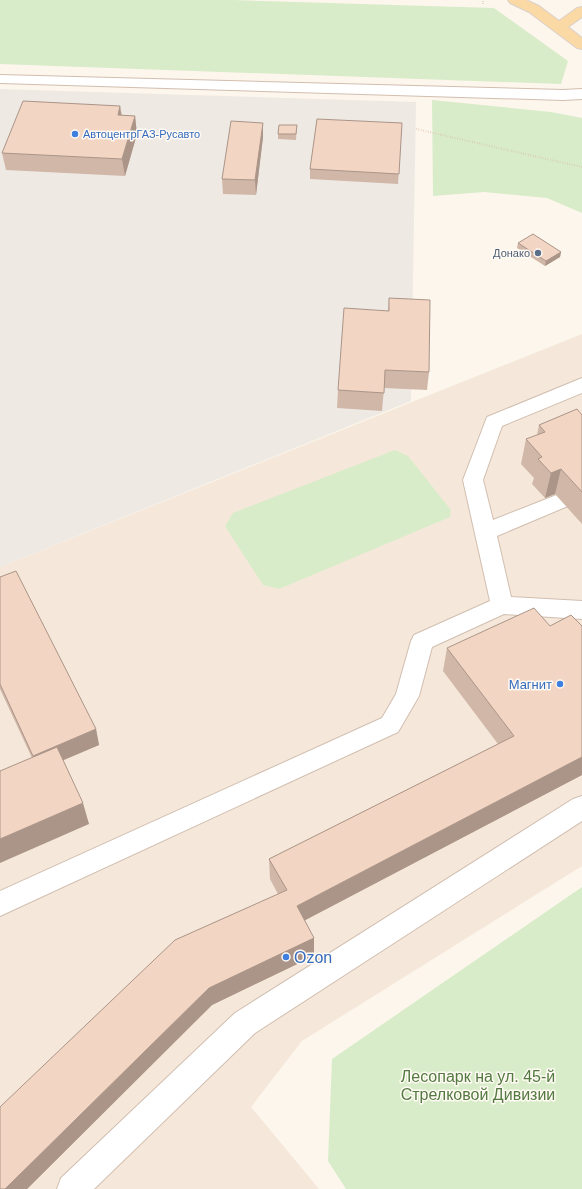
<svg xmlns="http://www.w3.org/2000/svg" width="582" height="1189" viewBox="0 0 582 1189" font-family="Helvetica,sans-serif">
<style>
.residential{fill:#f5e8da}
.industrial{fill:#efe9e4}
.green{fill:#d8ecc9}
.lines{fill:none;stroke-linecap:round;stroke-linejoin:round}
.minor-casing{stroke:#d1beb0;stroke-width:2}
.major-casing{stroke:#dad1cd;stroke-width:2}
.path{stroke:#d9b8a5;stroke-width:2;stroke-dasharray:0.5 2;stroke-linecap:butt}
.minor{fill:#fff;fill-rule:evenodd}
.major{fill:#fbd9a5;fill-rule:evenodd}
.wall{fill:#d1b7a8}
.shaded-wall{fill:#aa9588}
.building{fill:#f3d5c3;stroke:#aa9588}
.shop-dot{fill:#3f7fe0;stroke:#fffaf3;stroke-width:1.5}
.service-dot{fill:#5c6f8a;stroke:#fffaf3;stroke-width:1.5}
.labels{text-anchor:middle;stroke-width:3;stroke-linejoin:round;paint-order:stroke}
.far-shop-label{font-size:11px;fill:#366cbe;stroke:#fffaf3;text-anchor:start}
.far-service-label{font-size:11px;fill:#4e5e75;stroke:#fffaf3;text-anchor:end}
.shop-label{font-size:13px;fill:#366cbe;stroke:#fffaf3;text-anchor:end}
.near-shop-label{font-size:16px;fill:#366cbe;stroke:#fffaf3;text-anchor:start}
.near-park-label{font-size:16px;fill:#537a41;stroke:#fffaf3}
</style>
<rect width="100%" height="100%" fill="#fdf6ec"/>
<!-- residential -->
<path class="residential" d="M582,334v532l-280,175 -51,66 68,82h-319v-622z"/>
<!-- industrial -->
<path class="industrial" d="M0,89l416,13 -5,299 -411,166z"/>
<!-- green -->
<path class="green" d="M0,0h233l261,8 74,53 -7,23 -561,-20z
M432,100l119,12 31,6v95l-35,-15 -63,-6 -51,4z
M395,450l13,6 43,54 -1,7 -171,72 -16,-4 -38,-59 8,-13z
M582,887v302h-236l-18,-28 4,-102z"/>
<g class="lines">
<defs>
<path id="minor" d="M0,75l563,15 19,-1v10l-19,1 -563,-17z
M582,378v15l-80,33 -19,54 10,40 61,-24 7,-3 7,3 3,5 -3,5 -71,30 14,61 71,4v18l-78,-5 -72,33 -13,49 -21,36 -398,184v-25l382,-173 14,-24 15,-53 3,-6 76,-34 -27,-121 24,-63z
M582,796v25l-327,212 -161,156h-37l4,-11 174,-165 338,-214z"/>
<path id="major" d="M508,0h18l13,6 20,15 18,-13 5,-1v10l-14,10 14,11v11l-5,-1 -48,-36 -19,-9z"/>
</defs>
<!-- minor casing -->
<use href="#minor" class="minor-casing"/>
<!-- major casing -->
<use href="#major" class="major-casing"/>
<!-- path -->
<path class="path" d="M483,1v3
M416,129l166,38"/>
<!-- minor -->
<use href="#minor" class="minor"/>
<!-- major -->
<use href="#major" class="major"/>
</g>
<!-- wall -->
<path class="wall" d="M120,106l2,9 13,1 2,18 -12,42 -119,-6 -4,-17z
M263,123v14l-7,58 -33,-1 -1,-15z
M402,123l-4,61 -88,-5v-10z
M297,125l-1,15 -18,-1v-5z
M518,243l43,9 -1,5 -15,9 -28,-18z
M389,298l40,74 -2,18 -43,-2 -2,23 -45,-3 1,-18 50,-79z
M582,415v109l-27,-30 -10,4 -13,-14 2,-6 -13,-14 5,-25 11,-4 2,-10z
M0,577l96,152 3,16 -36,15 26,64 -57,-66 -32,-69z
M550,626h32v149l-277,145 9,36 -102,49 -185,184h-27l278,-295 -8,-15 -1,-20 229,-115 -55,-73 4,-23z"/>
<!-- shaded-wall -->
<path class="shaded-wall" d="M120,106l2,18 -4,-9z
M135,116l2,18 -12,42 -3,-17z
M263,123v14l-7,58 -1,-15z
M561,252l-1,5 -15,9 1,-5z
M561,469l-6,25 -10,4 6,-25z
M96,729l3,16 -61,26 -5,-15z
M582,757v18l-286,150 1,-19z
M83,803l6,21 -89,39v-24z
M314,938v18l-102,49 -185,184h-22l204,-201z"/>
<!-- building -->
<path class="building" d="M23,101l97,5 -2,9 17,1 -13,43 -120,-6z
M317,119l85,4 -3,51 -89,-5z
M231,121l32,2 -8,57 -33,-1z
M279,125h18l-1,9h-18z
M533,234l28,18 -15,9 -28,-18z
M389,298l41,2 -1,72 -44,-2 -1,23 -46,-3 6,-82 45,3z
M577,409l5,6v77l-21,-23 -10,4 -13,-14 4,-2 -16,-18 19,-7 -6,-7z
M16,571l80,158 -63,27 -33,-72v-107z
M534,608l16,18 21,-11 11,11v131l-285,149 17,32 -105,50 -204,201h-5v-82l175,-167 112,-50 -18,-31 245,-123 -67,-88z
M57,747l26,56 -83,36v-68z"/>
<!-- markers -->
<g class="shop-dot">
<circle cx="75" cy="134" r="4"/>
<circle cx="560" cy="684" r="4"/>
<circle cx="286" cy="957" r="4"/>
</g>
<circle class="service-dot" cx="538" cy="253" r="4"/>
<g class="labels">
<!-- far-shop labels -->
<g class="far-shop-label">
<text x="83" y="138">АвтоцентрГАЗ-Русавто</text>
</g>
<!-- far-service labels -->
<g class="far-service-label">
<text x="530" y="257">Донако</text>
</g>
<!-- shop labels -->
<g class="shop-label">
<text x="552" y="689">Магнит</text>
</g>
<!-- near-shop labels -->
<g class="near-shop-label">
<text x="294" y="963">Ozon</text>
</g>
<!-- near-park labels -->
<g class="near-park-label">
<text x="478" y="1082">Лесопарк на ул. 45-й<tspan x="478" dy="18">Стрелковой Дивизии</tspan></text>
</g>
</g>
</svg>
